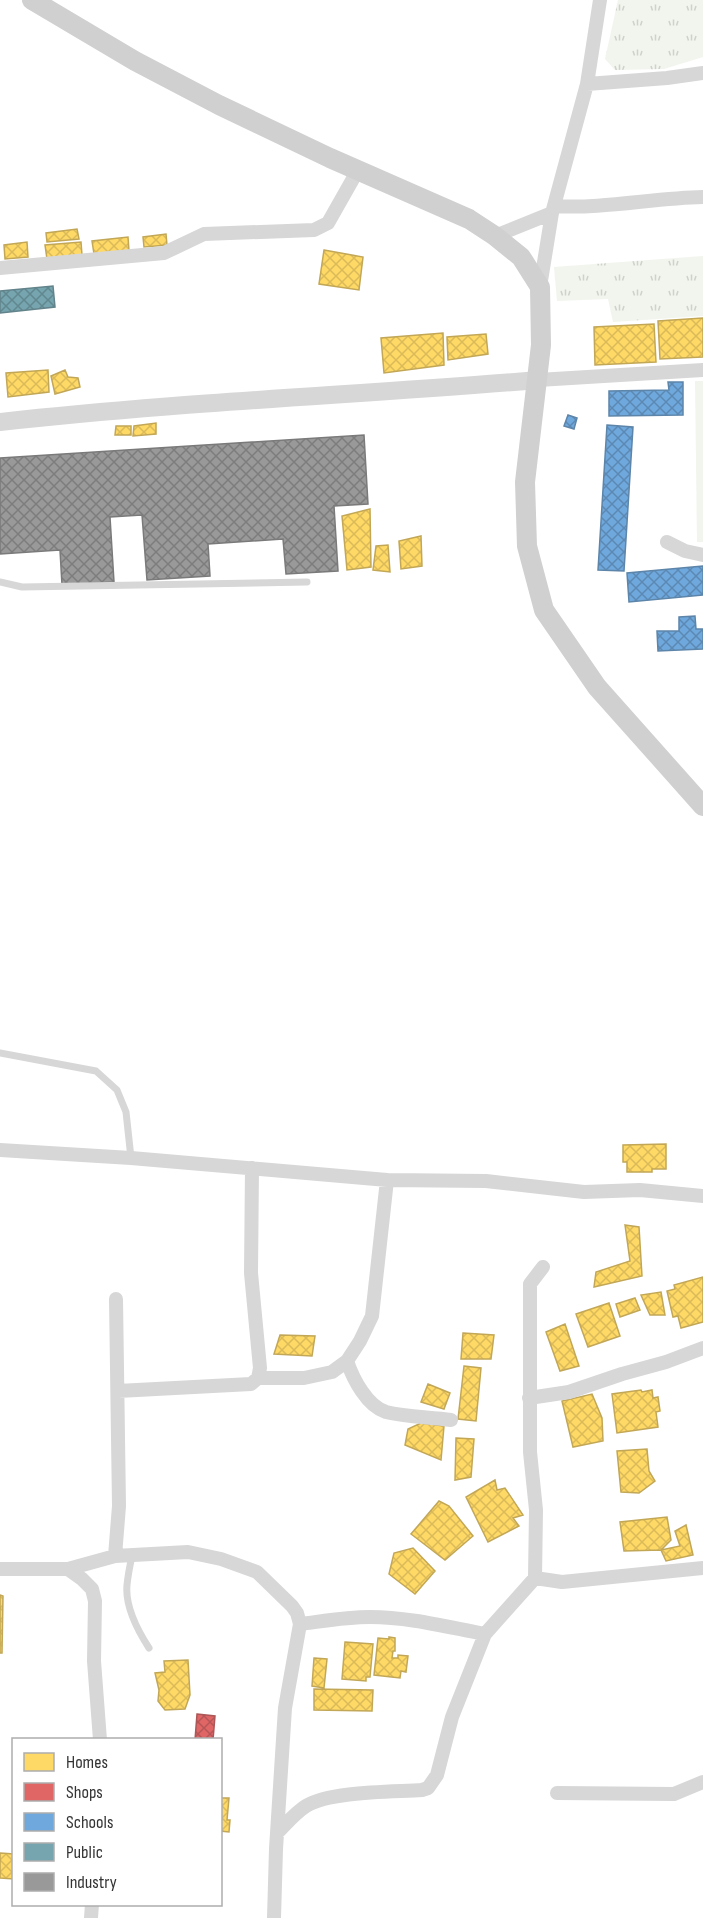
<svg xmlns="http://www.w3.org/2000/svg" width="703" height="1918" viewBox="0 0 703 1918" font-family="'Sofia Sans Condensed',sans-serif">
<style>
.grass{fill:url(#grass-tufts)}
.pitch{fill:#f1f5ed}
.homes{fill:url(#homes-cross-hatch);stroke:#c2a757;stroke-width:1.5}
.shops{fill:url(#shops-cross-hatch);stroke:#ac5757;stroke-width:1.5}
.schools{fill:url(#schools-cross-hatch);stroke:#5d85a9;stroke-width:1.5}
.public{fill:url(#public-cross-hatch);stroke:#62838a;stroke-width:1.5}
.industry{fill:url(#industry-cross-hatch);stroke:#7a7a7a;stroke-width:1.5}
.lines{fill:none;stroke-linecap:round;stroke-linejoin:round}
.service{stroke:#d7d7d7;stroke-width:7}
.minor{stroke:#d7d7d7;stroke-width:14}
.tertiary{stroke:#d7d7d7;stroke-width:18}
.secondary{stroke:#d0d0d0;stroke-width:20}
</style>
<defs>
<pattern id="grass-tufts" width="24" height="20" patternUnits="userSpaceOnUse" patternTransform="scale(1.5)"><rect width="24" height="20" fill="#f1f5ed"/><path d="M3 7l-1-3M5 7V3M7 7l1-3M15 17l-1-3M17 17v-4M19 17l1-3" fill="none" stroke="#cfd2cc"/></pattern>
<pattern id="homes-cross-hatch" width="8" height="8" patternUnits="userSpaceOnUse" patternTransform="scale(1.5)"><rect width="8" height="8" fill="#ffd966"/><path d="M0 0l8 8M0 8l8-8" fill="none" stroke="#dbbb59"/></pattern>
<pattern id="shops-cross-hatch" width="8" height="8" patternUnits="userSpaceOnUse" patternTransform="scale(1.5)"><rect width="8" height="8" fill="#e06666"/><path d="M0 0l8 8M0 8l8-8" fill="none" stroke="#b65555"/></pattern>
<pattern id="schools-cross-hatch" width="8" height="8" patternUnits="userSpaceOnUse" patternTransform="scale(1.5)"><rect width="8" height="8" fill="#6fa8dc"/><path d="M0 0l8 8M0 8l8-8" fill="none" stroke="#5c89b3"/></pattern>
<pattern id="public-cross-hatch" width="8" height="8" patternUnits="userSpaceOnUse" patternTransform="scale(1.5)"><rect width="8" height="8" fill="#76a5af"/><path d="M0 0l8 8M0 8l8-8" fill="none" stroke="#61878f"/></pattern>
<pattern id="industry-cross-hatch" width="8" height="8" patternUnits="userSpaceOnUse" patternTransform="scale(1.5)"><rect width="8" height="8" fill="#999"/><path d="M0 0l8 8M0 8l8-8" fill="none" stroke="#7d7d7d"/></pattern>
</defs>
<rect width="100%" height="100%" fill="#fff"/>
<!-- grass -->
<path class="grass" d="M618,0h85v57l-39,12 -49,1 -10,-11z
M703,256v60l-90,6 -5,-23 -51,2 -3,-34z"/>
<!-- pitch -->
<path class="pitch" d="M695,381h8v161h-6z"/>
<!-- homes -->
<path class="homes" d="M77,229l2,10 -32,3 -1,-9z
M166,234l1,11 -23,2 -1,-10z
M128,237l1,14 -35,3 -2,-13z
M27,242l1,15 -23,2 -1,-14z
M81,242l1,13 -35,4 -2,-14z
M324,250l39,7 -4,33 -40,-6z
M703,318v39l-43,2 -2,-38z
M654,324l2,38 -61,3 -1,-38z
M443,333l1,32 -60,8 -3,-35z
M486,334l2,20 -40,6 -1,-23z
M48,370l1,22 -41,5 -2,-24z
M65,370l3,7 10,1 2,9 -25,7 -4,-18z
M156,423v11l-23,2 1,-10z
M116,426h15v9h-16z
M370,509l1,58 -24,3 -5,-54z
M421,536l1,30 -21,3 -2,-28z
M388,545l2,27 -17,-2 3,-24z
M666,1144v25h-14v3h-25v-10h-4v-17z
M625,1225l14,2 3,49 -48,11 2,-15 34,-11z
M703,1277v45l-22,6 -3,-12 -5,1 -6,-26 8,-2 -1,-4z
M661,1292l4,23h-15l-9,-20z
M635,1298l5,12 -20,7 -4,-13z
M609,1303l11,33 -32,11 -12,-33z
M565,1324l14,42 -19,5 -14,-39z
M463,1333l31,2 -3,24h-30z
M280,1335l35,1 -3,20 -38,-2z
M464,1366l17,2 -5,53 -18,-2z
M428,1384l22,9 -6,16 -23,-7z
M641,1390l1,2 10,-2 1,8 5,-1 2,14 -4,1 2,15 -41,6 -5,-39z
M592,1394l10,24 1,23 -30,6 -11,-46z
M421,1423l23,3 -3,34 -36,-15 3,-16z
M456,1438l18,1 -3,38 -16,3z
M647,1449l2,22 6,10 -16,12 -18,-1 -4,-41z
M495,1480l2,10 8,-2 18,27 -10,3 6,8 -31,16 -22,-45z
M439,1501l10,5 24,30 -28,24 -34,-26z
M667,1517l4,23 -10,10 -37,1 -4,-29z
M686,1525l7,30 -27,6 -5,-11 19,-4 -5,-15z
M413,1548l22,23 -20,23 -26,-20 5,-21z
M0,1595l3,1 -1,57h-2z
M389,1637l6,1v13h-2l-1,7h6v-3l10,1 -2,16 -5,-1 -1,7 -26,-3 4,-37 11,1z
M345,1642l28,2 -3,33h-4v4l-24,-2z
M314,1658l13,1 -3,29 -12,-2z
M188,1660l2,35 -5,14 -20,1 -7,-9 1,-11 -4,-17 10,-1 -1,-11z
M314,1689l59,1 -1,21 -58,-1z
M220,1798h9l-2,22h3l-1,12 -9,-1z
M0,1853l14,1v25l-14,-1z"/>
<!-- shops -->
<path class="shops" d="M197,1714l18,2 -2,24h-18z"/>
<!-- schools -->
<path class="schools" d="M668,382h15v33l-74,1v-25l60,-1z
M568,415l9,3 -3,11 -10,-3z
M607,425l26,2 -9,144 -26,-1z
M703,566v29l-74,7 -2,-29z
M695,616l1,13h7v20l-45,2 -1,-20h22v-14z"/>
<!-- public -->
<path class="public" d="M53,286l2,21 -55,6v-22z"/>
<!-- industry -->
<path class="industry" d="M364,435l4,69 -34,2 4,65 -52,3 -3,-35 -75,5 2,32 -63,4 -5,-65 -32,2 4,65 -52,3 -2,-35 -60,4v-96z"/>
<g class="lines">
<!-- service -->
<path class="service" d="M0,582l22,5 285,-5
M0,1053l96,18 21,19 9,22 5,46
M132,1556c-2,9 -4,19 -5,29 -2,21 11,46 22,63"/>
<!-- minor -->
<path class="minor" d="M587,84l80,-6 36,-5
M554,206c50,3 99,-8 149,-9
M495,236l57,-23
M0,268l164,-15 40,-19 110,-4 14,-7 30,-53
M540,287l12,-74 35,-129 13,-84
M538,380l165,-10
M667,542l18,9 18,4
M0,1150l131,8 256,22 99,1 98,11 56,-2 63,6
M347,1361c6,18 20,45 39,51 20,5 44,5 65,8
M258,1378h46l28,-6 15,-11 13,-20 12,-25 15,-136
M118,1391l133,-7 7,-6 2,-10 -9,-95 1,-105
M529,1398l40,-6 53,-18 44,-12 37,-14
M115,1556l4,-50 -3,-207
M0,1569h68l47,-13 73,-4 33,7 36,13 35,34 5,7 3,11 -15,84 -9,141 -2,69
M68,1569l14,10 10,10 3,12 -1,60 6,79
M535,1578l27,4 141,-14
M300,1624c24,-3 46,-7 70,-7 39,0 77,10 115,17
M557,1793l117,1 29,-12
M278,1832c9,-9 17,-19 28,-26 24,-15 86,-14 116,-16l6,-2 9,-13 15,-58 33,-83 50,-56 1,-68 -6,-58v-168l13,-17
M91,1918l1,-14"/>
<!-- tertiary -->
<path class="tertiary" d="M0,422c179,-20 358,-27 538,-42"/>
<!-- secondary -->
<path class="secondary" d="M32,0l103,61 84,44 111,53 139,61 26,17 26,21 19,30 1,58 -16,137 2,64 17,64 53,77 106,119"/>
</g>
<!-- legend -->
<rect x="12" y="1738" width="210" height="168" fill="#ffffff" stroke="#adadad" stroke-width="1.5"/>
<rect x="24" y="1753" width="30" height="18" fill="#ffd966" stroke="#adadad" stroke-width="1.5"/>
<text x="66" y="1768" font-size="18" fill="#333333">Homes</text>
<rect x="24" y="1783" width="30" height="18" fill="#e06666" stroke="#adadad" stroke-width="1.5"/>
<text x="66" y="1798" font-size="18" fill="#333333">Shops</text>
<rect x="24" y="1813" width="30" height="18" fill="#6fa8dc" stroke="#adadad" stroke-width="1.5"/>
<text x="66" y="1828" font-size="18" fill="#333333">Schools</text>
<rect x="24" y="1843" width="30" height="18" fill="#76a5af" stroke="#adadad" stroke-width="1.5"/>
<text x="66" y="1858" font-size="18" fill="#333333">Public</text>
<rect x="24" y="1873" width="30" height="18" fill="#999999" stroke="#adadad" stroke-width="1.5"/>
<text x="66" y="1888" font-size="18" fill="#333333">Industry</text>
</svg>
